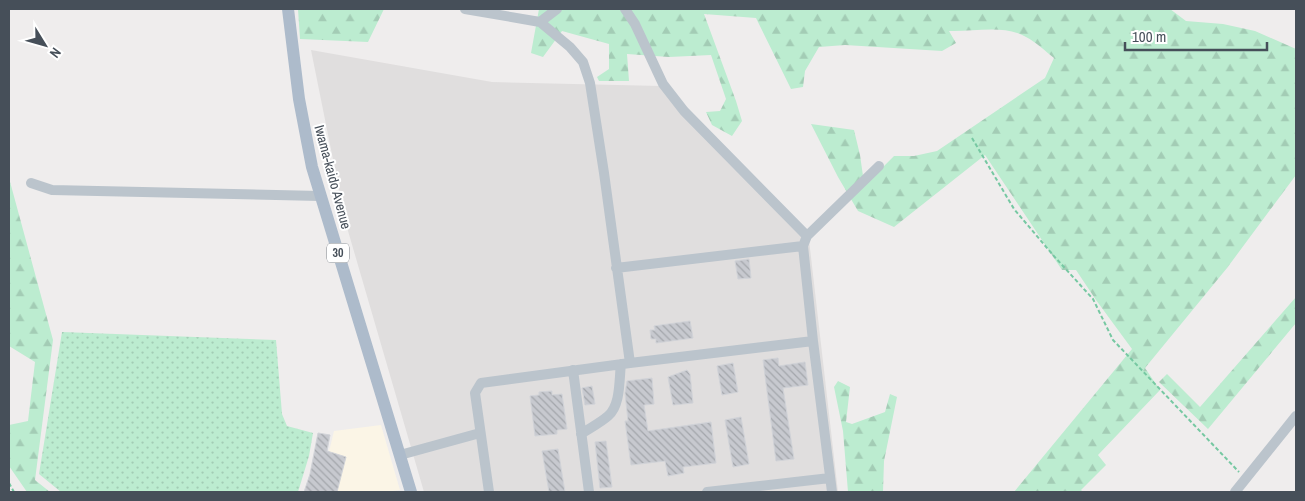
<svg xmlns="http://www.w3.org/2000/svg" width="1305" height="501" viewBox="0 0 1305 501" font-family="'Archivo Narrow',sans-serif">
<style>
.commercial{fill:#fbf5e6}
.education{fill:#e0dede}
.grass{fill:url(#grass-dots)}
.forest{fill:url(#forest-firs)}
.building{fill:url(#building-back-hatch);stroke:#d1d3d8}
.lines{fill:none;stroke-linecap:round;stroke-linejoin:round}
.path{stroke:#76c8a2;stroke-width:2;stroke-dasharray:4 2.5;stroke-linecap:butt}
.minor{stroke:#bbc4cc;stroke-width:10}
.major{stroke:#adbbcb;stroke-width:12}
.labels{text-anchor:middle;stroke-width:4;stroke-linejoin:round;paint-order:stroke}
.shield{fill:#fff;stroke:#7e848b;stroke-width:1}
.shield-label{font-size:12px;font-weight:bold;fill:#464f59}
.street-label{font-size:14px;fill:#464f59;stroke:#fff}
</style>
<defs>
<pattern id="grass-dots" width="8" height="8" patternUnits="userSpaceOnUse" patternTransform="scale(1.25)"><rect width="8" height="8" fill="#bcecd0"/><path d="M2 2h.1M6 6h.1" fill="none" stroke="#a3ccb5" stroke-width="1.8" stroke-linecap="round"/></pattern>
<pattern id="forest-firs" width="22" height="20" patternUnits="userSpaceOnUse" patternTransform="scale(1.25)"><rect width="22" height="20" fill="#bcecd0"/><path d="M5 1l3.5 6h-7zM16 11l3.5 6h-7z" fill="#a3ccb5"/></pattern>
<pattern id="building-back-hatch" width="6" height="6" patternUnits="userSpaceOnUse" patternTransform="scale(1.25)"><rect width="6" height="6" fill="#c7c9cf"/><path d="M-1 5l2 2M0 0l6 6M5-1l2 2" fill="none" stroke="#a3a6ab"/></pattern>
</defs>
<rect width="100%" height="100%" fill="#efeded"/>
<!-- commercial -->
<path class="commercial" d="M381,425l19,65 -15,2h-66l15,-61z"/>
<!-- education -->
<path class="education" d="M311,50l181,32 169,4 147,145 30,261h-414l-78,-268z"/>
<!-- grass -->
<path class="grass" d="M62,332l214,8 6,74 5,12 26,7 -4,23 -11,36h-237l-22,-18z"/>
<!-- forest -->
<path class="forest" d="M298,9h86l-16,33 -68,-3z
M539,9h631l16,12 37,3 32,7 41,18v126l-69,93 -82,100 15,22 -62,65 8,10 -25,25 2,2h-69l118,-143 -36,-49 -20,-30h-14l-77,-115 -91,72 -36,-16 -20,-34 -27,-53 43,6 6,25 4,28 17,-14 13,-13h20l23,-5 108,-73 9,-20c-9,-7 -18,-16 -28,-21 -21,-13 -53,-5 -77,-6l7,12 -14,8 -97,-6 -26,2 -14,24 -2,16 -12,2 -35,-71 -52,-4 32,87 6,20 -10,15 -20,-11 -6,-13 14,-1 6,-12 -15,-44 -42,2 -42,-3 2,27h-30l-2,-4 12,-8v-25l-47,-13 -19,26 -12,-4z
M9,178l44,162 -18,140 15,12h-23l-18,-26v-41l19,-4 7,-59 -26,-16z
M1296,297v26l-88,106 -49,-47 8,-8 33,33z
M838,381l12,6 -4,35 6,2 33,-12 5,-18 7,3 -13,64 -1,31h-35l-5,-61 -9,-44z"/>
<!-- building -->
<path class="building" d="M749,259l2,19 -13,1 -3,-18z
M690,321l3,17 -37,5v-4h-5l-1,-9h5l-1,-4z
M778,358l1,8 26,-4 3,23 -25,3 11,71 -18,2 -13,-101z
M733,363l5,29 -16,3 -5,-29z
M687,370l3,4 3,29 -20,2 -5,-28z
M652,378l2,26 -10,1 4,26 63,-9 5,41 -33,4 1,6 -16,3 -3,-15 -34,4 -6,-44h3l-3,-28 2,-12z
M592,386l3,18 -10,1 -3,-17z
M552,391v4l10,-1 5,35 -10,1v4l-22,2 -5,-40 9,-1v-3z
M741,417l8,47 -16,3 -8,-47z
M318,433l12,2 -3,16 19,6 -9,35h-33l6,-18z
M606,441l6,46 -12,1 -5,-46z
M558,449l7,43h-16l-7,-41z"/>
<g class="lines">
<!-- path -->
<path class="path" d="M972,138l42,71 39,46 40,44 20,41 126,132
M9,483l5,9"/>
<!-- minor -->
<path class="minor" d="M465,9l75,13 30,25 13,15 7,21 14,90 26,190
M625,9l10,15 28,60 21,27 123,125
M540,22l17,-13
M31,183l21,7 268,6
M616,268l187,-22
M573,370l16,122
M581,434c9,-6 19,-11 27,-18 13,-11 11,-37 13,-52
M400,455l80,-22
M489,492l-14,-99 6,-10 149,-20 183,-22
M707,492l123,-14
M832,492l-19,-151 -10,-95 4,-10 72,-70
M1235,492l61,-76"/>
<!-- major -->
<path class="major" d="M288,9l11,90 13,68 99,325"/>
</g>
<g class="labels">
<!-- shield labels -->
<rect class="shield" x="327" y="243.5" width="22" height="19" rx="4"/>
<g class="shield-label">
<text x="338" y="257">30</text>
</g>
<!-- street labels -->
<g class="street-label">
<text transform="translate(333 177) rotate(75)" y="5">Iwama-kaido Avenue</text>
</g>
</g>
<!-- border -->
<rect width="1305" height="501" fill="none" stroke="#464f59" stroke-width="20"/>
<!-- north arrow -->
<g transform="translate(45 45) rotate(127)" stroke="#ffffff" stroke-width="4" paint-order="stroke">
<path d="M0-4L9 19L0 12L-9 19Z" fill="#464f59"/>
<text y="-8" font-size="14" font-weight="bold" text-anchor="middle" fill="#464f59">N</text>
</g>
<!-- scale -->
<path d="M1125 42v8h142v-8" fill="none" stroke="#464f59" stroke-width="2.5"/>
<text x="1132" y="42" font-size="15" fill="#464f59" stroke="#ffffff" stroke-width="4" paint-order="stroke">100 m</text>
</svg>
